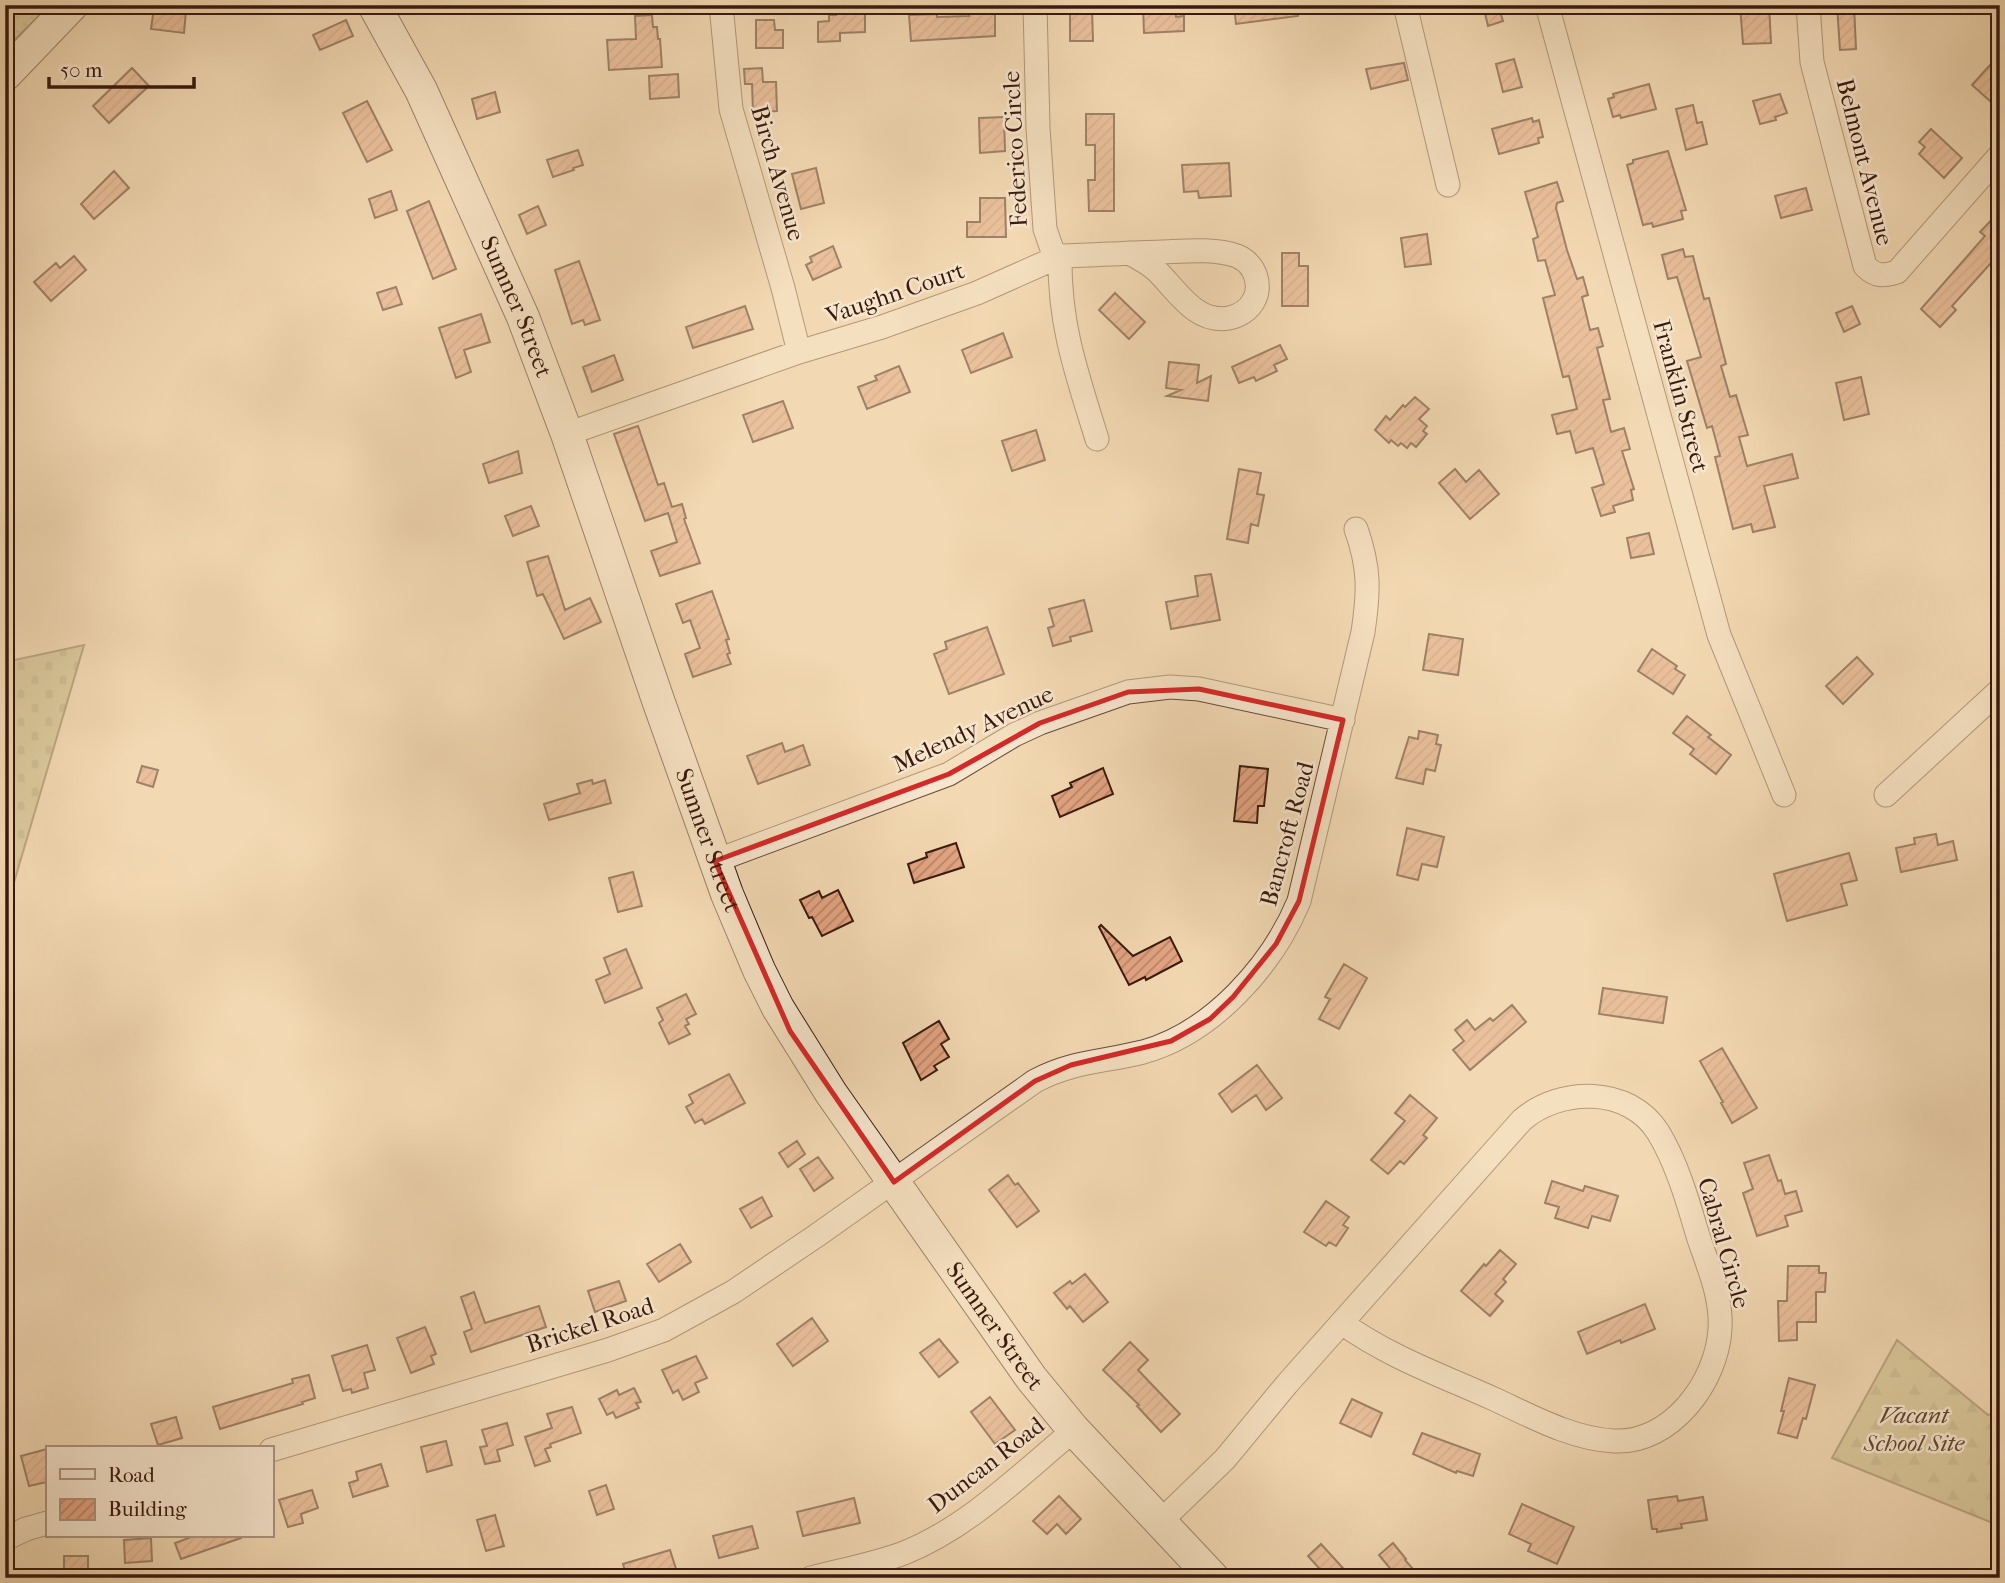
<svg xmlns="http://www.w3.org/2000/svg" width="2005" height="1583" viewBox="0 0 2005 1583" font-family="'IM FELL French Canon',serif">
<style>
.forest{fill:url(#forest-firs);stroke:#7e6b4a;stroke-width:2}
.cemetery{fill:url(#cemetery-stones);stroke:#7e6b4a;stroke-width:2}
.park{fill:url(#park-dots);stroke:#7e6b4a;stroke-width:2}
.building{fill:url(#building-hatch);stroke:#39190d;stroke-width:2}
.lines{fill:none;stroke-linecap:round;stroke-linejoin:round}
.street-casing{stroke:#684936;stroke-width:25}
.secondary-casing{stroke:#39190d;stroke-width:34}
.street{stroke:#f7e6ce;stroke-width:23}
.secondary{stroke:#f7e6ce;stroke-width:32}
.marked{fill:none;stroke:#d62828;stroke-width:5;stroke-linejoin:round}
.labels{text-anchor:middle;stroke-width:5;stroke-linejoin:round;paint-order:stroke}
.street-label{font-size:24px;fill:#39190d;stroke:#f7e6ce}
.park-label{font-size:24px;font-style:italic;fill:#624a32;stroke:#f7e6ce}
</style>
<defs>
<pattern id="forest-firs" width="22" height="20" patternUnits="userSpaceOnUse" patternTransform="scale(1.75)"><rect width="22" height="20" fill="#c3bd87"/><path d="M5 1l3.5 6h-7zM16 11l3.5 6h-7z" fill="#a8a273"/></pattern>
<pattern id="cemetery-stones" width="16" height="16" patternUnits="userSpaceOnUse" patternTransform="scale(1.75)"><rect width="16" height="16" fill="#c3bd87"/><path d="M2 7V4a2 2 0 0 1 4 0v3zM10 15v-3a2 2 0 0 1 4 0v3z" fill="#a8a273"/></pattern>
<pattern id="park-dots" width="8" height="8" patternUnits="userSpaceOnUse" patternTransform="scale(1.75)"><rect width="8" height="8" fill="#c3bd87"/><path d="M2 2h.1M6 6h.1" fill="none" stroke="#a8a273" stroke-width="1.8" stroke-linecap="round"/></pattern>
<pattern id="building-hatch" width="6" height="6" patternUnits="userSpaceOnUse" patternTransform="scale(1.75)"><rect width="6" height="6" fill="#e3a482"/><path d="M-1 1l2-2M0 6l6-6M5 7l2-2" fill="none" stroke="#b98569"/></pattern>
</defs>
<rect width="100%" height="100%" fill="#f3d9b3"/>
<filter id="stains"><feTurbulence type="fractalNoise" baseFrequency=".00286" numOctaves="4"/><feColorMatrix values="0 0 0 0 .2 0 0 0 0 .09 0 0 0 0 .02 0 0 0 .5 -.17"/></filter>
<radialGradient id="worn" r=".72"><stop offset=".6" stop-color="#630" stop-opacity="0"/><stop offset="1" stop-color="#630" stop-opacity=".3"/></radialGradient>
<!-- forest -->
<path class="forest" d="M1897,1340l91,75 12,-5v116l-168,-68z"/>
<!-- cemetery -->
<path class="cemetery" d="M84,645l-79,268v-251z"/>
<!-- park -->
<path class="park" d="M5,5h45l-45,44z"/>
<!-- building -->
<path class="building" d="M1143,5l32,1 1,11 8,-1v15l-40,2z
M1234,5h63l1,11 -62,8z
M1483,5h15l5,16 -15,5z
M1740,5h29l2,38 -28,1z
M1837,5h17l2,44 -16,1z
M154,7l32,4 -2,22 -33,-4z
M1092,8l1,33h-23v-32z
M865,10v22l-25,1v8l-22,1v-20l11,-1v-6h7v-4z
M969,13h26v23l-84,5 -2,-26 28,-1v3l32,-1z
M652,15l1,12h4l1,12h2l2,28 -53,3 -2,-30 29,-1 -1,-23z
M346,20l7,16 -33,14 -7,-15z
M756,20h18l1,10h8v18h-27z
M1514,59l8,28 -19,5 -7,-28z
M1404,63l4,17 -37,9 -5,-20z
M1991,64l9,8v38l-28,-25z
M132,68l17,18 -40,37 -16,-17z
M762,68l1,14h13l1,29 -24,1 -1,-28h-7l-1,-15z
M678,74l1,23 -29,2 -1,-23z
M1649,84l7,25 -35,9 -1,-3 -7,2 -5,-18 6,-2 -1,-3z
M495,92l5,20 -23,7 -5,-20z
M1780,94l7,19 -12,4 1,3 -16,4 -7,-23z
M367,101l25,49 -25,12 -24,-49z
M1693,105l4,18 5,-1 5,22 -21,6 -10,-41z
M1086,114h28v97h-25l-1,-31h7v-35h-9z
M1004,117l1,34 -25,2 -1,-35z
M1532,118l1,4 6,-2 4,17 -5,1 1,5 -40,11 -7,-25z
M1931,129l31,29 -18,20 -25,-24 6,-7 -6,-5z
M578,150l5,15 -10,3 1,2 -21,7 -6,-17z
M1668,151l18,59 -5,1 2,8 -30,8 -1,-4 -9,2 -16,-60 6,-2v-3z
M1229,163l2,33 -32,2 -1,-7 -14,1 -2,-27z
M816,168l8,35 -23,6 -9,-35z
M114,171l15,17 -35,31 -13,-15z
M1557,182l6,19 -6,2 -1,5 11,42 10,29 6,-2 5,18 -6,2 8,33 8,-2 5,18 -6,2 13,51 -7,1 8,32 13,-4 6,21 -8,2 12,38 -3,1 2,10 -20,6 2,6 -14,4 -9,-28 12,-4 -11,-36 -17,5 -6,-22 -13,3 -5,-19 25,-6 -8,-33 -6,1 -20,-79 12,-3 -10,-35 -7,1 -5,-22 5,-2 -13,-45z
M1806,188l6,22 -31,8 -6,-22z
M391,191l6,19 -22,8 -6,-19z
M980,198h25l1,39h-39v-15h13z
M429,201l27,68 -23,10 -26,-68z
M538,206l8,19 -19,9 -8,-19z
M2000,211v42l-48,53 4,4 -16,17 -19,-18 64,-73 -5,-4z
M1427,234l4,30 -26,3 -4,-29z
M833,246l8,21 -28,13 -7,-15 6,-3 -2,-5z
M1683,249l2,8 8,-1 11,43 5,-1 17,66 -5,2 9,31 6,-2 12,40 -9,2 8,29 45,-12 6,24 -34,8 11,41 -22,5 -2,-8 -18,5 -18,-72 5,-1 -8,-30 -5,2 -20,-67 14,-4 -24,-80 -9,2 -6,-24z
M1282,253h17v13h9v40h-26z
M74,256l12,14 -35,31 -17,-19 22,-19 4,5z
M579,261l21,59 -15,5 -2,-5 -11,4 -17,-54z
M396,287l6,17 -19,6 -6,-17z
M1115,293l30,29 -16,17 -30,-29z
M745,306l8,23 -60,19 -7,-21z
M1852,306l8,18 -16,8 -8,-19z
M481,314l9,28 -26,8 7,22 -15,6 -17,-50z
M1003,333l9,24 -41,16 -9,-23z
M1280,345l7,14 -13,6 3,6 -21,10 -2,-4 -15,6 -7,-16z
M614,355l9,25 -31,12 -9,-25z
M1169,362l30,3 -2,18 14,-7 -3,25 -41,-5 14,-6 -15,-2z
M899,366l11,26 -43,17 -9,-22 19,-7 -2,-4z
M1861,377l8,37 -25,6 -8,-37z
M1415,397l14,12 -10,10 8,7 -4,5 4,3 -11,13 -5,-4 -4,5 -6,-5 -3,3 -7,-6 -2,3 -14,-13 11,-14 4,4 13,-15 2,2z
M783,401l10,27 -40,14 -10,-27z
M638,426l20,59 6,-2 8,24 10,-3 4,14 -2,1 16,44 -40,13 -9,-25 26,-9 -9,-29 -23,8 -31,-87z
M1036,430l9,30 -33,11 -10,-30z
M518,451l4,22 -33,10 -6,-19z
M1239,469l22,4 -4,21 7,1 -6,31 -7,-2 -3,19 -21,-4z
M1455,469l11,13 13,-12 20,24 -29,25 -31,-36z
M531,506l8,20 -26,10 -8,-20z
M1649,533l5,21 -23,4 -4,-20z
M548,556l17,54 25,-12 11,24 -37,17 -21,-45 -6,2 -10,-34z
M1211,574l9,46 -49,9 -5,-27 32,-6 -3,-20z
M712,591l17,48 -3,1 4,13 -3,1 4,10 -38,13 -8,-23 15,-6 -10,-28 -7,3 -7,-19z
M1084,600l8,31 -22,6 1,4 -18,5 -5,-18 6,-2 -5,-17z
M987,627l17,47 -55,20 -15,-40 13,-5 -2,-7z
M1429,634l34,5 -5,36 -35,-5z
M1652,649l25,17 -2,3 10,6 -12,19 -35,-23z
M1857,657l16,17 -30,30 -17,-18z
M1687,716l24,19 -3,2 23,18 -15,19 -26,-20 4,-5 -21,-16z
M1419,731l19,4 -2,9 5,1 -6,26 -9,-2 -3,15 -27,-6 13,-41 9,2z
M782,743l3,9 18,-7 7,20 -52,19 -11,-28z
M142,766l16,4 -5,17 -16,-5z
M1240,766l28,3 -4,37h-6l-1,17 -23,-2z
M1103,768l10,26 -53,23 -8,-21 20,-9 -2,-4z
M592,780l1,4 12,-4 6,23 -62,17 -5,-16 36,-11 -3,-9z
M1407,828l37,9 -7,30 -15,-3 -4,16 -21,-5z
M1936,834l2,11 15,-4 4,19 -56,12 -5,-24 19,-4 -1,-6z
M956,843l8,24 -50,16 -6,-19 19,-7 -1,-4z
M1849,853l8,27 -16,4 6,21 -60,16 -13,-47z
M633,872l9,34 -24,6 -9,-34z
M838,890l15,31 -31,15 -10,-19 -3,1 -9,-18 19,-9 3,7z
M1101,925l32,31 37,-19 12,24 -36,19 -1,-3 -16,8 -30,-58z
M626,949l16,39 -37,15 -9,-23 14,-6 -6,-16z
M1344,964l23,14 -28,51 -20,-10 11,-20 -5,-2z
M1603,988l64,9 -4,26 -64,-9z
M686,994l10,20 -10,5 3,5 -4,2 5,8 -21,10 -10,-21 4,-3 -6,-12z
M1512,1005l14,17 -56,48 -17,-20 11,-9 -9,-11 12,-10 8,10 15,-12 3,3z
M939,1021l10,18 -8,5 8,13 -15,9 3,4 -16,10 -18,-37z
M1722,1048l35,60 -25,15 -11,-20 2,-1 -23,-41z
M1257,1065l25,33 -16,12 -10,-15 -24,17 -13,-18z
M729,1074l16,29 -40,21 -3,-5 -7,4 -9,-16 7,-4 -4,-8z
M1410,1095l27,23 -14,17 4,3 -23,26 -4,-3 -12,13 -17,-14 34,-39 -10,-8z
M797,1141l8,13 -17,13 -9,-14z
M1769,1155l9,26 3,-1 4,14 11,-3 6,20 -17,5 3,10 -31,10 -14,-43 10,-4 -9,-26z
M818,1157l15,21 -19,13 -14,-22z
M1008,1175l7,10 3,-2 21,28 -22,16 -28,-37z
M1552,1181l31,10 2,-5 33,10 -8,25 -18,-5 -4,12 -33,-10 4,-11 -14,-4z
M762,1197l10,19 -21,12 -11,-19z
M1326,1201l23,16 -6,8 5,3 -12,18 -7,-4 -3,4 -22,-14z
M680,1244l11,18 -32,20 -12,-18z
M1500,1250l16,14 -13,15 3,3 -11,12 8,7 -13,15 -29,-25 23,-27 2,2z
M1788,1266h31v7h7l-1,19h-9v30h-19v18l-18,1 -1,-40h9z
M1085,1274l23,28 -25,20 -13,-16 -3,3 -13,-16 16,-12 2,3z
M619,1281l7,20 -31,11 -7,-21z
M474,1292l11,31 54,-17 7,21 -75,25 -7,-20 8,-3 -11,-32z
M1645,1304l10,25 -34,14 -1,-3 -33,14 -9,-22z
M812,1318l16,23 -35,25 -16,-22z
M425,1327l11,27 -5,2 3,8 -23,9 -14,-35z
M939,1339l19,23 -19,15 -19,-24z
M1130,1342l18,18 -10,10 42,44 -19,18 -24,-26 2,-1 -36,-35z
M367,1345l8,25 -11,3 4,15 -16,5 -1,-4 -8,2 -11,-35z
M696,1356l11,22 -12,5 4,9 -16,8 -5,-10 -5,3 -11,-23z
M309,1375l6,23 -13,4 1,2 -83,25 -7,-22 80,-24 -1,-4z
M1789,1378l26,7 -9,34 -3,-1 -6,20 -19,-5 6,-22h-3z
M634,1388l7,14 -5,1 3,5 -23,10 -3,-6 -6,3 -8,-16 18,-9 2,5z
M990,1397l25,33 -20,14 -24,-32z
M1352,1399l30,14 -11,24 -31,-14z
M572,1407l9,26 -31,11 1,3 -6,2 5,12 -15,5 -10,-29 27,-9 -5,-14z
M176,1417l6,21 -24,7 -7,-21z
M507,1423l6,22 -16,5 3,11 -15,3 -5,-17 7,-1 -5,-16z
M1422,1433l58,21 -7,22 -16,-5 -1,2 -43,-19z
M446,1441l6,24 -25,7 -6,-25z
M47,1449v33l-18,4 -8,-30z
M381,1464l7,22 -35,11 -4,-14 9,-3 -2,-8z
M606,1485l8,24 -17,6 -8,-24z
M312,1490l6,18 -17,6 2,9 -15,4 -9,-27z
M1059,1496l22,23 -15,15 -9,-10 -10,10 -14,-13z
M1677,1496l1,5 25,-4 4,23 -26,4 1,4 -25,4v-3h-5l-4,-29z
M854,1498l6,25 -57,13 -6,-24z
M1522,1504l52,23 -17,37 -29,-13 3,-7 -22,-10z
M495,1515l9,31 -18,5 -9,-31z
M752,1526l6,22 -39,10 -6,-22z
M194,1536h47v2l-60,21 -6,-16z
M151,1538l1,23 -27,2 -1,-23z
M1393,1543l13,16 -1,1 16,18h-23l-19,-23z
M1321,1544l31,34h-24l-20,-22z
M670,1550l7,22 -18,6h-32l-4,-14z
M64,1556h24v22h-24z"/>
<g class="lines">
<defs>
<path id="street" d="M721,5l10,104 52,179 16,64
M1035,5l3,123 7,101 8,23 7,4c34,-1 68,-3 102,-4 24,-1 52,-4 75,4 7,3 12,7 16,14 5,9 6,21 1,30 -5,10 -15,16 -25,18 -34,6 -52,-28 -73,-48 -8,-7 -17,-12 -27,-17
M1405,5l43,180
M1547,5l172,630 65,160
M1808,5l4,57 53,204c11,11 18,10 32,6l103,-117
M567,434l232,-82 83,-25 95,-34 83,-37c-1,70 17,118 37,183
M1886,795l114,-105
M715,861l234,-87 65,-39 26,-12 88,-31 42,-5 29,2 144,31
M271,1450l337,-100 56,-20 69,-38 83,-56 219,-155c38,-20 68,-19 108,-29 69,-19 129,-86 156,-151l64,-269c6,-40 7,-64 -7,-103
M1160,1522l65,-63 62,-75 235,-264c38,-33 107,-34 136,12 19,31 30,70 40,104 10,30 24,61 22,93 -3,53 -49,115 -106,112 -42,-2 -83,-25 -120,-42 -51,-23 -107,-43 -152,-76
M5,1539l21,-10 21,-6
M811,1578c31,-8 64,-14 93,-25 65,-26 117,-79 170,-123"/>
<g id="secondary">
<path id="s1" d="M374,5l47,85 102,227 44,117 91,266 69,194 32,76 19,38 53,85 201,286 42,51 139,148"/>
<path d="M5,75l67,-70"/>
</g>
</defs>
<!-- street casing -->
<use href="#street" class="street-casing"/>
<!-- secondary casing -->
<use href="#secondary" class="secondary-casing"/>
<!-- street -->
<use href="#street" class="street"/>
<!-- secondary -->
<use href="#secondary" class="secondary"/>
</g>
<!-- marked area -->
<path d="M0 0H2005V1583H0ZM1199,689l144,31 -44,181 -23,43 -43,53 -23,22 -39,22 -100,24 -36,16 -141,101 -104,-151 -75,-170 234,-87 91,-51 88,-31z" fill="#f3d9b3" fill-opacity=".55" fill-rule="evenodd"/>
<path class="marked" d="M1199,689l144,31 -44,181 -23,43 -43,53 -23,22 -39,22 -100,24 -36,16 -141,101 -104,-151 -75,-170 234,-87 91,-51 88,-31z"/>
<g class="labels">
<!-- street labels -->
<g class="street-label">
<text transform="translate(1015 149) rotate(-93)" y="8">Federico Circle</text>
<text transform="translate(1865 162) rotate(76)" y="8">Belmont Avenue</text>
<text transform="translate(778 173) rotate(74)" y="8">Birch Avenue</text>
<text transform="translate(895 293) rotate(-19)" y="8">Vaughn Court</text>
<text dy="8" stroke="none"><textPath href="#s1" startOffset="334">Sumner Street</textPath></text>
<text transform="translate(1681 396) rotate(75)" y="8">Franklin Street</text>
<text transform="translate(973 729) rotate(-25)" y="8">Melendy Avenue</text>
<text transform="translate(1287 834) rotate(-75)" y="8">Bancroft Road</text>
<text dy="8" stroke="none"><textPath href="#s1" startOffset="901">Sumner Street</textPath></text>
<text transform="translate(1724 1243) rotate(74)" y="8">Cabral Circle</text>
<text transform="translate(590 1325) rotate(-18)" y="8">Brickel Road</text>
<text dy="8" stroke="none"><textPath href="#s1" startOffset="1468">Sumner Street</textPath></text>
<text transform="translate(986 1465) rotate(-38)" y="8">Duncan Road</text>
</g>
<!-- park labels -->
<g class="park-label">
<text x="1914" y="1423">Vacant<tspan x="1914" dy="28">School Site</tspan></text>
</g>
</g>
<!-- margin -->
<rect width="2005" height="1583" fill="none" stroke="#f3d9b3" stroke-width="28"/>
<rect x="7" y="7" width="1991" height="1569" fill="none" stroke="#39190d" stroke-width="3.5"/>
<rect x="14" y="14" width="1977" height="1555" fill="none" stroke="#39190d" stroke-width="2"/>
<!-- legend -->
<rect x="46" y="1446" width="228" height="91" fill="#f7e6ce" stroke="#ab9481" stroke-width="2"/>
<rect x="60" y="1469" width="35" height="10" fill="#f7e6ce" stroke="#ab9481" stroke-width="2"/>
<text x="108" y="1482" font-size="21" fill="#39190d">Road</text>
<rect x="60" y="1499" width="35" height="21" fill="url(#building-hatch)" stroke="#ab9481" stroke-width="2"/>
<text x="108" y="1516" font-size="21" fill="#39190d">Building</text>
<!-- scale -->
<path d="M49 77v10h145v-10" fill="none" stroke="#39190d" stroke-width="3.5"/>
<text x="60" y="77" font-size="21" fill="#39190d" stroke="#f7e6ce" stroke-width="5" paint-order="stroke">50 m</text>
<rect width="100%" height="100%" filter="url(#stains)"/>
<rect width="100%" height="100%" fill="url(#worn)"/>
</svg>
